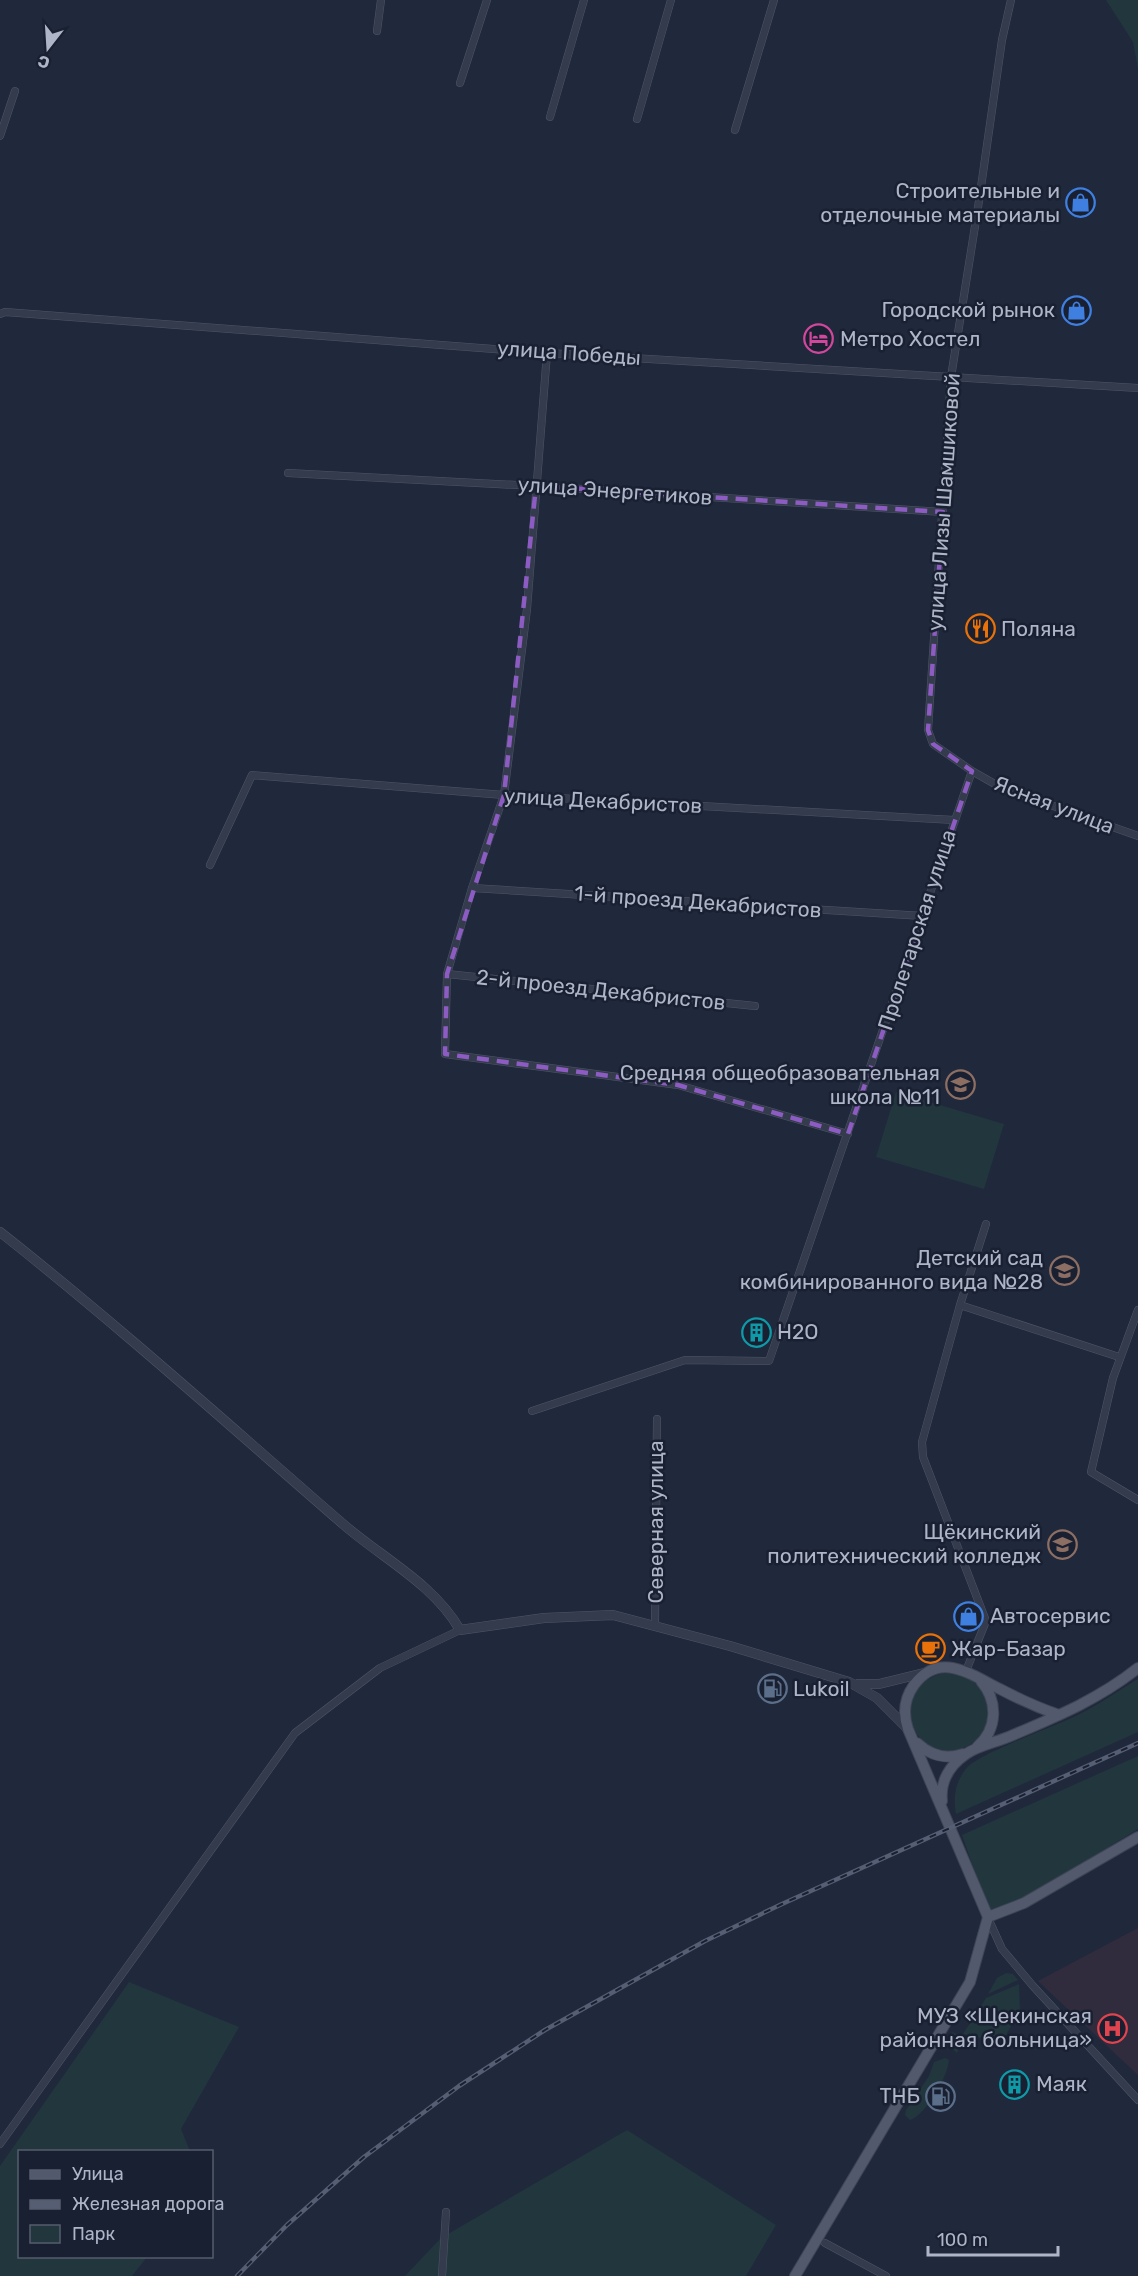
<svg xmlns="http://www.w3.org/2000/svg" width="1138" height="2276" viewBox="0 0 1138 2276" font-family="Rubik,sans-serif">
<style>
.medical{fill:#312c3d}
.green{fill:#22363d}
.lines{fill:none;stroke-linecap:round;stroke-linejoin:round}
.minor-casing{stroke:#4f5567;stroke-width:8}
.tertiary-casing{stroke:#4f5567;stroke-width:10}
.primary-casing{stroke:#3d4455;stroke-width:12}
.minor{stroke:#343b4c;stroke-width:7}
.tertiary{stroke:#343b4c;stroke-width:9}
.primary{stroke:#52596c;stroke-width:10}
.rail-casing{stroke:#555e73;stroke-width:4.5}
.rail{stroke:#192031;stroke-width:2;stroke-dasharray:7;stroke-linecap:butt}
.marked{fill:none;stroke:#8d5cc2;stroke-width:4.5;stroke-dasharray:12 8;stroke-linejoin:round}
.labels{text-anchor:middle;stroke-width:5;stroke-linejoin:round;paint-order:stroke}
.poi-label{font-size:21px;fill:#afb5c8;stroke:#192031;text-anchor:end}
.street-label{font-size:21px;fill:#afb5c8;stroke:#192031}
</style>
<rect width="100%" height="100%" fill="#20283c"/>
<!-- medical -->
<path class="medical" d="M1138,1928v147l-100,-94z"/>
<!-- green -->
<path class="green" d="M1106,0h32v69l-5,-27z
M896,1092l108,32 -20,65 -108,-32z
M910 1712a39 39 0 1 1 78 0a39 39 0 1 1-78 0Z
M1138,1679v53l-182,82c-3,-16 -1,-31 9,-44 11,-16 91,-44 113,-55 20,-10 40,-24 60,-36z
M1138,1756v73l-116,71 -33,13 -27,-78z
M1006,1973l7,1 5,6 -30,14 9,-16z
M129,1982l110,45 -58,102 9,22 -170,1v104l127,1 -15,19h-132v-110z
M1019,1984l1,26 -15,27 -8,3 -14,-5 -3,3 -17,-4 23,-36z
M952,2032l12,6 -7,15 -7,-6 -2,-7z
M945,2058l4,2c-1,16 -23,55 -39,60l-5,-5 1,-5 23,-34 5,-14z
M627,2130l149,95 -30,51h-341l36,-38z"/>
<g class="lines">
<defs>
<path id="minor" d="M1011,0l-9,40 -23,161 -28,176 -23,353 5,14 39,27 28,16 138,49
M377,31l4,-31
M460,83l27,-83
M550,117l34,-117
M637,119l34,-119
M735,130l39,-130
M0,136l15,-45
M0,314l5,-2 542,41 591,35
M547,353l-20,256 -23,186 -32,93 -25,86 -2,80 233,31 170,49
M288,473l248,13 407,26
M210,865l42,-90 252,20 450,25
M472,888l451,28
M447,974l308,32
M960,1305l26,-81
M1138,1310l-25,68 -22,94 47,28
M532,1411l153,-51 84,1 203,-590
M655,1626l2,-207
M966,1671l20,-50 -63,-164 -1,-15 38,-137 159,52
M988,1918l14,31 31,37 105,114
M0,2144l295,-411 85,-65 80,-38
M825,2243l61,33
M442,2276l4,-64"/>
<path id="tertiary" d="M0,1232c118,93 230,194 343,292 39,34 91,60 117,106l84,-12 69,-3 117,31 119,36 28,16 31,31
M858,1684h21l45,-11"/>
<path id="primary" d="M917,1743c13,12 29,17 46,11
M977,1747c21,-18 21,-46 4,-66
M942,1801c-2,-20 8,-36 24,-47 13,-9 32,-12 47,-19 45,-19 86,-36 125,-67
M988,1917l36,-14 114,-66
M795,2276l175,-294 18,-65 -80,-188c-5,-15 -4,-30 6,-44 26,-35 57,-10 86,4 19,10 39,19 59,26"/>
</defs>
<!-- minor casing -->
<use href="#minor" class="minor-casing"/>
<!-- tertiary casing -->
<use href="#tertiary" class="tertiary-casing"/>
<!-- primary casing -->
<use href="#primary" class="primary-casing"/>
<!-- minor -->
<use href="#minor" class="minor"/>
<!-- tertiary -->
<use href="#tertiary" class="tertiary"/>
<!-- primary -->
<use href="#primary" class="primary"/>
<defs>
<path id="rail" d="M237,2276l50,-51 77,-68 95,-71 86,-56 160,-89 77,-37 356,-161"/>
</defs>
<!-- rail casing -->
<use href="#rail" class="rail-casing"/>
<!-- rail -->
<use href="#rail" class="rail"/>
</g>
<!-- marked area -->
<path class="marked" d="M536,486l407,26 -15,218 5,14 39,27 -124,363 -170,-49 -233,-31 2,-80 57,-179z"/>
<!-- icons -->
<defs>
<symbol id="shop-ring" viewBox="-11 -11 22 22"><circle r="9.5" fill="#192031" stroke="#3f7fe0" stroke-width="1.5"/><path d="M-5-2.5h2.3a2.7 3.5 0 0 1 5.4 0H5L5.5 6h-11ZM-1.5-2.5h3a1.5 2.3 0 0 0-3 0Z" fill="#3f7fe0"/></symbol>
<symbol id="hotel-ring" viewBox="-11 -11 22 22"><circle r="9.5" fill="#192031" stroke="#d1479c" stroke-width="1.5"/><path d="M-6-4.5h1.5V1H6V5H4.5V3h-9V5H-6ZM-4 0a1.8 1.8 0 1 1 3.6 0ZM.5 0V-2.5h3Q6-2.5 6 0Z" fill="#d1479c"/></symbol>
<symbol id="restaurant-ring" viewBox="-11 -11 22 22"><circle r="9.5" fill="#192031" stroke="#e8710a" stroke-width="1.5"/><path d="M-5-6h1v4h1v-4h1v4h1v-4h1v5L-1.5 .5V6h-2V.5L-5-1ZM5-6V6H3V1.5H1.5Q1.5-4 5-6Z" fill="#e8710a"/></symbol>
<symbol id="school-ring" viewBox="-11 -11 22 22"><circle r="9.5" fill="#192031" stroke="#8d6e63" stroke-width="1.5"/><path d="M0-5L7-2L0 1L-7-2ZM-4 1L0 2.5L4 1V4Q0 6-4 4Z" fill="#8d6e63"/></symbol>
<symbol id="building-ring" viewBox="-11 -11 22 22"><circle r="9.5" fill="#192031" stroke="#0f9aa8" stroke-width="1.5"/><path d="M-4-6H4V6H1V3H-1V6H-4ZM-2.5-4.3h1.7v1.8h-1.7ZM.8-4.3h1.7v1.8H.8ZM-2.5-1h1.7V.8h-1.7ZM.8-1h1.7V.8H.8Z" fill="#0f9aa8"/></symbol>
<symbol id="university-ring" viewBox="-11 -11 22 22"><circle r="9.5" fill="#192031" stroke="#8d6e63" stroke-width="1.5"/><path d="M0-5L7-2L0 1L-7-2ZM-4 1L0 2.5L4 1V4Q0 6-4 4Z" fill="#8d6e63"/></symbol>
<symbol id="cafe-ring" viewBox="-11 -11 22 22"><circle r="9.5" fill="#192031" stroke="#e8710a" stroke-width="1.5"/><path d="M-5.5-4.5H6V0H3Q3 3.5 0 3.5H-2.5Q-5.5 3.5-5.5 0ZM3-3.2v2h1.7v-2ZM-6 4.5H4V6H-6Z" fill="#e8710a"/></symbol>
<symbol id="fuel-ring" viewBox="-11 -11 22 22"><circle r="9.5" fill="#192031" stroke="#5c6f8a" stroke-width="1.5"/><path d="M-5.5-6h7V0h2V4h1.3V-2.5L3-4.5l.8-.8L6-3V5H2.5V1h-1V6h-7ZM-4.2-4.7v3.2H.2V-4.7Z" fill="#5c6f8a"/></symbol>
<symbol id="hospital-ring" viewBox="-11 -11 22 22"><circle r="9.5" fill="#192031" stroke="#e0444e" stroke-width="1.5"/><path d="M-5-5h3v3.5h4V-5h3V5h-3V1.5h-4V5h-3Z" fill="#e0444e"/></symbol>
</defs>
<g fill-rule="evenodd">
<use href="#shop-ring" x="1064" y="186" width="33" height="33"/>
<use href="#shop-ring" x="1060" y="294" width="33" height="33"/>
<use href="#hotel-ring" x="802" y="322" width="33" height="33"/>
<use href="#restaurant-ring" x="964" y="612" width="33" height="33"/>
<use href="#school-ring" x="944" y="1068" width="33" height="33"/>
<use href="#school-ring" x="1048" y="1254" width="33" height="33"/>
<use href="#building-ring" x="740" y="1316" width="33" height="33"/>
<use href="#university-ring" x="1046" y="1528" width="33" height="33"/>
<use href="#shop-ring" x="952" y="1600" width="33" height="33"/>
<use href="#cafe-ring" x="914" y="1632" width="33" height="33"/>
<use href="#fuel-ring" x="756" y="1672" width="33" height="33"/>
<use href="#hospital-ring" x="1096" y="2012" width="33" height="33"/>
<use href="#building-ring" x="998" y="2068" width="33" height="33"/>
<use href="#fuel-ring" x="924" y="2080" width="33" height="33"/>
</g>
<g class="labels">
<!-- poi labels -->
<g class="poi-label">
<text x="1060" y="198">Строительные и<tspan x="1060" dy="24">отделочные материалы</tspan></text>
<text x="1055" y="317">Городской рынок</text>
<text x="840" y="346" text-anchor="start">Метро Хостел</text>
<text x="1001" y="636" text-anchor="start">Поляна</text>
<text x="940" y="1080">Средняя общеобразовательная<tspan x="940" dy="24">школа №11</tspan></text>
<text x="1043" y="1265">Детский сад<tspan x="1043" dy="24">комбинированного вида №28</tspan></text>
<text x="777" y="1339" text-anchor="start">Н2О</text>
<text x="1041" y="1539">Щёкинский<tspan x="1041" dy="24">политехнический колледж</tspan></text>
<text x="990" y="1623" text-anchor="start">Автосервис</text>
<text x="951" y="1656" text-anchor="start">Жар-Базар</text>
<text x="793" y="1696" text-anchor="start">Lukoil</text>
<text x="1092" y="2023">МУЗ «Щекинская<tspan x="1092" dy="24">районная больница»</tspan></text>
<text x="1036" y="2091" text-anchor="start">Маяк</text>
<text x="920" y="2103">ТНБ</text>
</g>
<!-- street labels -->
<g class="street-label">
<text transform="translate(569 353) rotate(4)" y="7">улица Победы</text>
<text transform="translate(615 491) rotate(4)" y="7">улица Энергетиков</text>
<text transform="translate(944 502) rotate(-86)" y="7">улица Лизы Шамшиковой</text>
<text transform="translate(603 801) rotate(3)" y="7">улица Декабристов</text>
<text transform="translate(1054 805) rotate(21)" y="7">Ясная улица</text>
<text transform="translate(698 902) rotate(4)" y="7">1-й проезд Декабристов</text>
<text transform="translate(917 930) rotate(-72)" y="7">Пролетарская улица</text>
<text transform="translate(601 990) rotate(6)" y="7">2-й проезд Декабристов</text>
<text transform="translate(656 1522) rotate(-90)" y="7">Северная улица</text>
</g>
</g>
<!-- legend -->
<rect x="18" y="2150" width="195" height="108" fill="#192031" stroke="#555c6d" stroke-width="1.5"/>
<rect x="30" y="2170" width="30" height="9" fill="#52596c" stroke="#555c6d" stroke-width="1.5"/>
<text x="72" y="2180" font-size="18" fill="#afb5c8">Улица</text>
<rect x="30" y="2200" width="30" height="9" fill="#555e73" stroke="#555c6d" stroke-width="1.5"/>
<text x="72" y="2210" font-size="18" fill="#afb5c8">Железная дорога</text>
<rect x="30" y="2225" width="30" height="18" fill="#22363d" stroke="#555c6d" stroke-width="1.5"/>
<text x="72" y="2240" font-size="18" fill="#afb5c8">Парк</text>
<!-- north arrow -->
<g transform="translate(48 48) rotate(197)" stroke="#192031" stroke-width="4.5" paint-order="stroke">
<path d="M0-4.5L10 22L0 15L-10 22Z" fill="#afb5c8"/>
<text y="-9" font-size="16" font-weight="bold" text-anchor="middle" fill="#afb5c8">С</text>
</g>
<!-- scale -->
<path d="M928 2246v9h130v-9" fill="none" stroke="#afb5c8" stroke-width="3"/>
<text x="937" y="2246" font-size="18" fill="#afb5c8" stroke="#192031" stroke-width="4.5" paint-order="stroke">100 m</text>
</svg>
